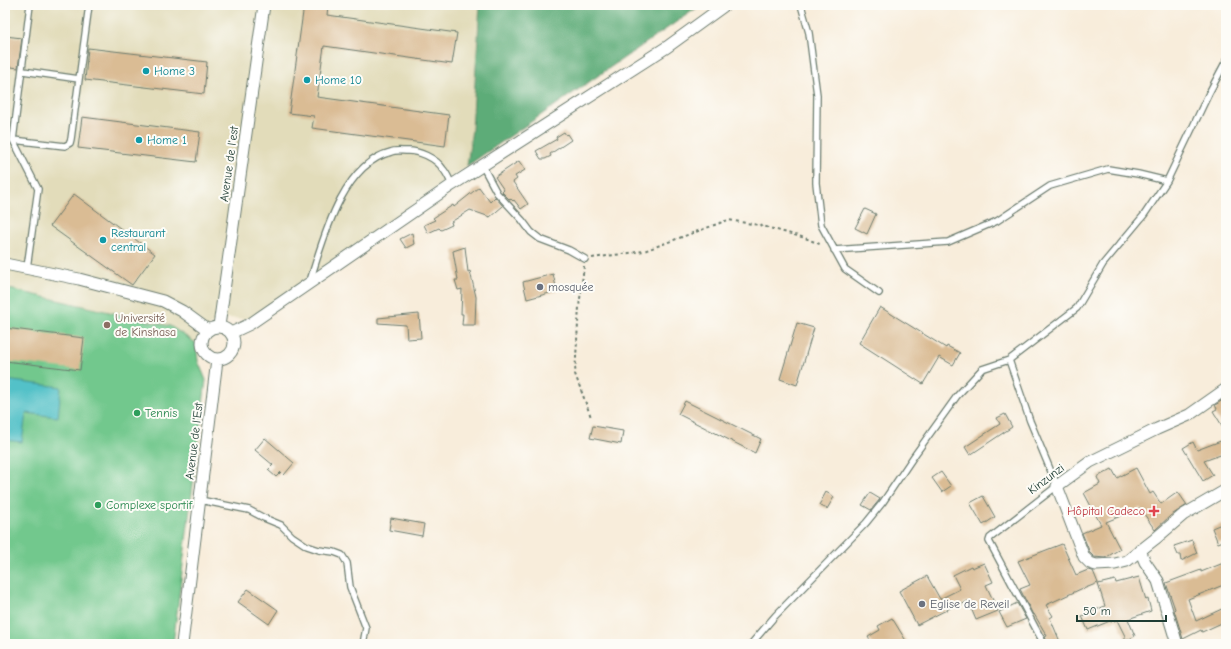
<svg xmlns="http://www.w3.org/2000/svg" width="1231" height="649" viewBox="0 0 1231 649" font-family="'Comic Neue',sans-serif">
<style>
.built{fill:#e2dcba}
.green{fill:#72c88d;stroke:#488260}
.forest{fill:#5dac78;stroke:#3e7456}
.water{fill:#53c1c8;stroke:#397f7e}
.building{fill:#dabc94}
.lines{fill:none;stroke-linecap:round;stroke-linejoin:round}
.lane-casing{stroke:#6b7b6e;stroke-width:8}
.street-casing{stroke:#6b7b6e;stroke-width:13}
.path{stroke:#6b7b6e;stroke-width:2;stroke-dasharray:3 3;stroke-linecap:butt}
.lane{stroke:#fff;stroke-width:5.5}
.street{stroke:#fff;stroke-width:11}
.culture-dot{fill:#0f9aa8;stroke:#fdfcf7;stroke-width:1.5}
.worship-dot{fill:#6b7280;stroke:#fdfcf7;stroke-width:1.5}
.education-dot{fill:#8d6e63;stroke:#fdfcf7;stroke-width:1.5}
.leisure-dot{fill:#2e9e5b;stroke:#fdfcf7;stroke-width:1.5}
.health-dot{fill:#e0444e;stroke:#fdfcf7;stroke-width:1.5}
.labels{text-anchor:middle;stroke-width:4;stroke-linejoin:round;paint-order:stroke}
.culture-label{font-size:12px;fill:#0d838f;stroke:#fdfcf7;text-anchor:start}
.street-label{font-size:12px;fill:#1f3d34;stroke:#fdfcf7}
.worship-label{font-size:12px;fill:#5b616d;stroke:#fdfcf7;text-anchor:start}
.education-label{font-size:12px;fill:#785e54;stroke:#fdfcf7;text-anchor:start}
.leisure-label{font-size:12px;fill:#27864d;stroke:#fdfcf7;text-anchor:start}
.health-label{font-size:12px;fill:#be3a42;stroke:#fdfcf7;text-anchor:end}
</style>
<rect width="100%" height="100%" fill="#fdfcf7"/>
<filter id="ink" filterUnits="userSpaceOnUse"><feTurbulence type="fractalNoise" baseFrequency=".025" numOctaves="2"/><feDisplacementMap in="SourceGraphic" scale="8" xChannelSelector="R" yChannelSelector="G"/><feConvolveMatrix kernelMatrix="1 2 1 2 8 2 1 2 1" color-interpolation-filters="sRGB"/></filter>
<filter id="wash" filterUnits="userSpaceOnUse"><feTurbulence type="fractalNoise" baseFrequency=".012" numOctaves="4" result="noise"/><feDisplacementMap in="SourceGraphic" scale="16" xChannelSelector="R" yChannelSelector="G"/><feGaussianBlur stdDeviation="0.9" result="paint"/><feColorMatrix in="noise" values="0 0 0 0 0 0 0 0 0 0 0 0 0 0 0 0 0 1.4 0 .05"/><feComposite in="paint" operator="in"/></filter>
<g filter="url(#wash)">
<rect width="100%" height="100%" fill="#f8eddb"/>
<!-- built -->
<path class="built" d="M5,5h696l-234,161 -217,153 -24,-1 -11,4 -11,7 -8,14 2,18 8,19 -6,59 -27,205h-168z"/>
<!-- green -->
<path class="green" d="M5,288l165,38 26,17 2,18 8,19 -33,264h-168z"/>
<!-- forest -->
<path class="forest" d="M480,5h221l-234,161 5,-37z"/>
<!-- water -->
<path class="water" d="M5,380l56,7 -3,30 -32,-4 -4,29 -17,-2z"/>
<g id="blocks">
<!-- building -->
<path class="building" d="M304,5h24l-1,10 130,18 -5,31 -128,-18 -7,51 132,18 -4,31 -133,-18 2,-12 -25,-3z
M5,36l17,2 -4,30 -13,-2z
M88,48l119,14 -3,32 -119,-14z
M82,117l118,15 -4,30 -118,-14z
M564,132l2,3 1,-1 4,6 -21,14 1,2 -6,3h-4l-5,-8 21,-12 -1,-2z
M519,161l6,9 -10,6 2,3 -4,3 15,22 -7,5 -7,-9 -1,1 -2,-2 -1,1 -8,-8 2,-2 -9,-13z
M479,187l11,15 5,-5 8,9 -13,11 -20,-7 -19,12 1,3 -11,5 -2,-2 -11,5 -4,-8 11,-5 -2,-2 20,-13 1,2z
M74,194l81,60 -23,31 -82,-59z
M865,209l11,5 -9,20 -12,-6z
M412,233l2,11 -8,4 -6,-9z
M465,247l3,25 2,-1 6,26 -1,28h-13l1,-11h-2l1,-25 -4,1 -3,-10h3l-5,-29z
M553,274l4,17 -30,8 -4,-17z
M880,307l66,41 1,-2 13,7 -7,12 -14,-8 -16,27 -64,-41z
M419,314l2,24 -14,1 -1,-14 -28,-2v-5z
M797,323l17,5 -17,57 -17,-6z
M5,328l79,10 -4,32 -75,-9z
M1226,398v34l-13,-21 4,-2 -2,-4z
M685,401l76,38 -6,14 -77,-39z
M1005,414l7,13 -42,28 -5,-8 35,-23 -3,-6z
M593,426l30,5 -2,13 -31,-6z
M265,438l29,25 -10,12 -3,-3 -5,5 -8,-7 5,-5 -18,-15z
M1226,439v14l-22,8 9,14 -10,6 -20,-33 10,-6 4,8z
M1136,468l14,26 3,-2 8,12 17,-12 9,13 -17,11 -15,14 -15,-22 -34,14 14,27 -15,9 -11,-1 -4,-4 -8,-20 19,-8 -17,-32 16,-9 -3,-7 15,-8 5,9z
M941,472l10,14 -9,6 -10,-14z
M826,492l8,5 -7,12 -8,-4z
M870,493l10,6 -9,11 -9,-5z
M983,496l12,21 -12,8 -13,-22z
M391,518l33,6 -2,12 -33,-6z
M1224,523l2,5v12l-8,3 -6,-15z
M1192,540l5,13 -16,8 -1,-6h-2l-4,-9z
M1062,544l14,31 12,-5 5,1 5,12 -15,6v-1l-37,17 7,11 -3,2 11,26h-13l-3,-7 2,-1 -13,-22 -1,1 -13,-26 10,-4 -12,-24z
M1226,562v22l-38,15 8,22 30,-14v14l-24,11 -1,-2 -18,9 -9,-29 1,-1 -9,-26 35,-13v2z
M984,563l9,19 -7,3 12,26 -22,9 -8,-19 -9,5 -1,-2 -41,21 -18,-34 28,-15 13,23 20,-10 -7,-14 18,-9 1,2z
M1139,577l7,23 2,-1 3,12 -23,8 7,17 -10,5v-5l-8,-16 -6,2 -1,-1 -22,9 -6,-14 23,-10 -7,-22 17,-4 1,3z
M248,589l30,21 -9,14 -31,-22z
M1017,603l9,16 -19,8 -8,-15z
M892,618l16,26h-36l-4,-7 12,-7 -2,-4z"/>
</g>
</g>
<g filter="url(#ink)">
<use href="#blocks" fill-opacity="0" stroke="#6b7b6e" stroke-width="1"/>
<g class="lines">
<defs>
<path id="lane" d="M801,5l8,28 8,62 -1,88 5,42 24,44 34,24
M23,71l56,8
M13,140l52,6 5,-3 1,-4 18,-134
M482,165l15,28 25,27 9,12 9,7 29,11 16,9
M834,250l114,-8 49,-21 53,-35 58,-17 30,5 29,7 42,-88 17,-32
M27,268l11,-79 -25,-49 17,-135
M310,281c13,-41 32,-117 81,-129 4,-2 10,-1 15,-1 12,-1 30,7 37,18 4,4 6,10 9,16
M1009,360l68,-52 26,-44 41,-49 23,-34
M200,500l49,10 15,8 17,7 11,11 15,10 12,4 15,2 8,3 5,8 3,24 16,41 -3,16
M751,644l24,-28 91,-93 17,-21 31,-46 43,-60 25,-27 27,-9 21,61 27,65 -67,52 -1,3 55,103"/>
<path id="street" d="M5,264l74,15 84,22 19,10 26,19
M219,326l45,-321
M202 343a16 16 0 1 1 32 0a16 16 0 1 1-32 0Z
M231,333l19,-9 202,-139 215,-138 58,-42
M1226,389l-37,26 -32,14 -67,33 -33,24 27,71 6,6 6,2 19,-1 12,-3 28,-22 28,-24 43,-25
M1140,550l5,12 13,19 19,63
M182,644l35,-284"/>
</defs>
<!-- lane casing -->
<use href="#lane" class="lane-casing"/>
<!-- street casing -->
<use href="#street" class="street-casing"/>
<!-- path -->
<path class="path" d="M592,258l52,-7 84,-31 31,5 46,13 17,7
M584,266l-5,41 -4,67 16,43"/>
<!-- lane -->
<use href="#lane" class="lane"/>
<!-- street -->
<use href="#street" class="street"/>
</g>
</g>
<!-- markers -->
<g class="culture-dot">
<circle cx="146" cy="71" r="4"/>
<circle cx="307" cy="80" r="4"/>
<circle cx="139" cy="140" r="4"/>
<circle cx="103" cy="240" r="4"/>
</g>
<g class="worship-dot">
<circle cx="540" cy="287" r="4"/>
<circle cx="922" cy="604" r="4"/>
</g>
<circle class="education-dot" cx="107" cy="325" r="4"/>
<g class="leisure-dot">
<circle cx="137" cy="413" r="4"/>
<circle cx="98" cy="505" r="4"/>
</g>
<path class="health-dot" d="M1152 505h4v4h4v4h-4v4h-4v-4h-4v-4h4z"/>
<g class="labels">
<!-- culture labels -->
<g class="culture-label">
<text x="154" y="75">Home 3</text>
<text x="315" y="84">Home 10</text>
<text x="147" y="144">Home 1</text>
<text x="111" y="237">Restaurant<tspan x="111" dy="14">central</tspan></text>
</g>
<!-- street labels -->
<g class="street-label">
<text transform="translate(229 164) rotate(-82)" y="4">Avenue de l'est</text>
<text transform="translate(194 441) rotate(-83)" y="4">Avenue de l'Est</text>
<text transform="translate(1046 479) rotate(-37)" y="4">Kinzunzi</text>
</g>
<!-- worship labels -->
<g class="worship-label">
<text x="548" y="291">mosquée</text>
<text x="930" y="608">Eglise de Reveil</text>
</g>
<!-- education labels -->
<g class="education-label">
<text x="115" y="322">Université<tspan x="115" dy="14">de Kinshasa</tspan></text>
</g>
<!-- leisure labels -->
<g class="leisure-label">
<text x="145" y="417">Tennis</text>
<text x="106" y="509">Complexe sportif</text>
</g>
<!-- health labels -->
<g class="health-label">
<text x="1145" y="515">Hôpital Cadeco</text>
</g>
</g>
<!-- margin -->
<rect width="1231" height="649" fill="none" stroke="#fdfcf7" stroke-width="20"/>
<!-- scale -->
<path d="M1077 615v6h89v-6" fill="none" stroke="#1f3d34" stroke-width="2"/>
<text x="1083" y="615" font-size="12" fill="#1f3d34" stroke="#fdfcf7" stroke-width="3" paint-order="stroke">50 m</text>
</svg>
